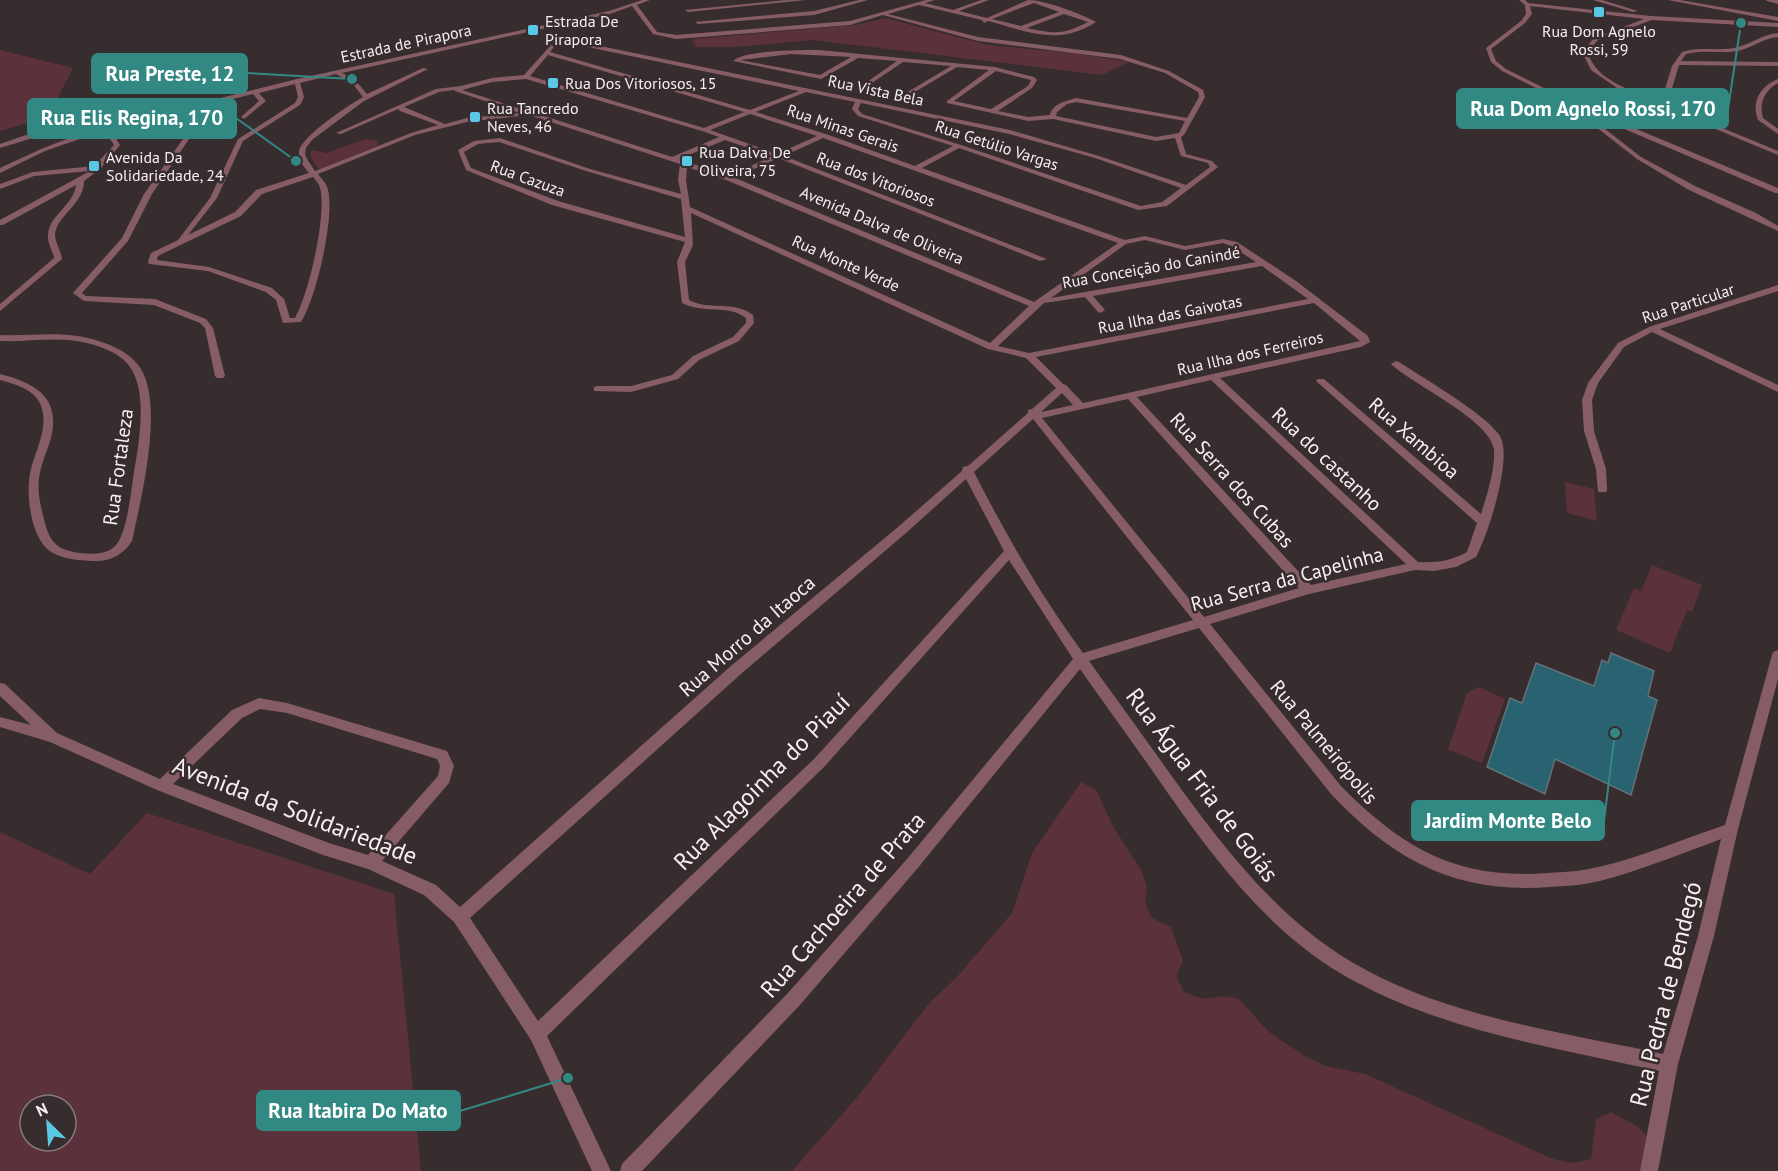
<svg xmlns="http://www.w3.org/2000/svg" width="1778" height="1171" viewBox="0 0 1778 1171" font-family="'PT Sans',sans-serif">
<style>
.green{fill:#5b313c;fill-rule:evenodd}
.building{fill:#296271;stroke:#647276;stroke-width:1.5}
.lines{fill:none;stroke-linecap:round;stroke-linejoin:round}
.street{fill:#865d66;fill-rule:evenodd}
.poi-dot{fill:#59c8e4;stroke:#372c2e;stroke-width:2}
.labels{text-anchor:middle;stroke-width:5;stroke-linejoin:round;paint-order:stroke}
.far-poi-label{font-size:16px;fill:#f7eff1;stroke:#372c2e;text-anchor:start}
.far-street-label{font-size:16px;fill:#f7eff1;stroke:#372c2e}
.street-label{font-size:20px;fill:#f7eff1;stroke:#372c2e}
.near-street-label{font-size:24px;fill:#f7eff1;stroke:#372c2e}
.leader{fill:none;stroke:#328882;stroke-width:2}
.callout-dot{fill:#328882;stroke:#372c2e;stroke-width:2}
.callout{fill:#328882;stroke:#328882;stroke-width:2}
.callout-label{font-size:21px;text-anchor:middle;font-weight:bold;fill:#fff}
</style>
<rect width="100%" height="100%" fill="#372c2e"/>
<!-- green -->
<path class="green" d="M885,18l103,27 85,8 56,9 -27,13 -289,-35 -77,7h-40l-4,-8 164,-14z
M0,50l73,18 -25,49 -48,14z
M365,139l12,1v6l-58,23 -8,-11v-8l16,3z
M1565,482l29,7 3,32 -30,-8z
M1652,565l50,20 -10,27 -5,-2 -17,43 -54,-23 18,-42 7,3z
M1479,687l26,12 -23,64 -34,-14 19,-56z
M1081,782l15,8 18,38 27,42 6,17 -2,15 7,16 19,9 12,34 -7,15 8,16 19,7 18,-3 18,3 30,33 36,24 21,10 39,8 188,85 21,4 17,-4 5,-40 15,-7 26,14 14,15 -7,30h-852l67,-76 71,-93 26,-24 56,-65 20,-60z
M147,813l247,81 27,277h-421v-339l90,42zM30,1105h36v36h-36z"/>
<!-- building -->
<path class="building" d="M1611,653l43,18 -6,25 9,4 -26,95 -76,-36 -10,35 -58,-27 23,-69 12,5 14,-40 58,23 8,-26 6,3z"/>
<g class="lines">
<!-- street -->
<path class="street" d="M642,0h8l-13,5 20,27 19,3 174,-14 76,-21h9l-10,3 28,7 28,-10h8l-30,11 28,7 41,-18c16,0 54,14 68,22 -38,25 -70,9 -108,-1l-4,2 -2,-3 -63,-15 -31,9 90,23 143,18 48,16 34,19 2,7 -21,38 -3,2 5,17 26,7 6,6 -51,39 -29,4 -179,-62 -37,20 203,72 20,-4 40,10 38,-7 14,3 59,39 72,55 2,6 -9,5 -141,31 198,184c19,1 33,-1 49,-10l10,-29 -161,-142 2,-2h6l157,135c6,-20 14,-43 13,-64 -3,-30 -81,-65 -103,-86l5,-3 3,1c24,16 87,52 101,74 13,22 -12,99 -24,121l-20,10 -22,4 -19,-1 -106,24 -99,30 131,162c62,63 117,94 207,87 17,-1 34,-2 50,-6 44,-10 85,-28 127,-42l47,-170 1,-3 5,-2v29l-40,150 -24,107 -36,128 -20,107h-18l19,-100c-102,-23 -210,-39 -303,-89 -87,-46 -145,-127 -200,-206 -25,-36 -51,-71 -76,-107l-163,200 -118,137 -157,165h-22l2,-7 165,-170 120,-135 166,-200 -64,-99 -185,207 -277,269 64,135h-19l-61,-131 -77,-118 -30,-27 -56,-26 -45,-14 -166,-65 -107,-48 -50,-15v-10l31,8 -31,-29v-13l5,1 52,49 103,46 72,-69 27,-12 28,5 160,48 7,15 -5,17 -67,78 54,24 24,22 272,-242 166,-138 64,-56 1,-4 5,-1 60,-53v-3l4,-1 24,-21 -30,-30 -38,-9 -297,-136 2,32 -8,17 4,38c21,11 45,0 64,15l1,8 -15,18 -40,19 -21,19 -47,13 -37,-1v-4l3,-1h34l41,-11 21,-19 40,-19 13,-14v-5c-18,-14 -44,-4 -64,-15l-5,-41 8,-20 -133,-37 -86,-35 -8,-20 16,-9 26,-3 90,31 91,25 -3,-14 2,-16 -151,-49 -62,7 -52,13 -97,39c4,5 9,10 10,16 7,27 -12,109 -27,132l-18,1 -7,-23 -10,-8 -58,-21 -59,-7 -1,-2 3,-9 27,-13 32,-42 28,-59 57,-36 3,-6 -3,-13 -36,9 7,8 -22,18 -3,-2 1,-1 17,-15 -6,-7 -77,19 11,14 2,12 -37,55 -24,47 -46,52 4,3 69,3 51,20 7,9 12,48 -2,2h-6l-2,-2 -10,-48 -5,-5 -46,-18 -70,-4 -11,-8 49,-55 22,-44 39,-55 -2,-12 -11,-13 -64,16 9,7 5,8 -20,24 -16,12c0,24 -29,35 -29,55 1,8 6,15 7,23l-62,52v-7l54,-46c-1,-7 -7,-15 -6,-23 1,-20 26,-30 28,-50l-73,40h-3v-5l90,-49 -56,5 -34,13v-5l33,-12 61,-6 20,-21 -4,-6 -10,-7 -55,19 -45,22v-5l41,-19 47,-18 -29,-1 -59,18v-4c31,-11 62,-23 95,-15l202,-50 312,-68zM1034,3l25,9 -38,14 -29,-7zM632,6l21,28 23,5 174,-14 33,-10 95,26 142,18 45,14 33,19 1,5 -12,21 -111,-20c-10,3 -24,6 -26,17l-22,2 -30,-6 34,-23 5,-8 -3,-3 -39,-10 -176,-17c-17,0 -76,0 -86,11l88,18 37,-21 39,3 -33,23 2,3 37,-25 48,4 -45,27 2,3 49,-29 32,3 -42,31v2l81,18 25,-2 103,22 19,-3 6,18 27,7 2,4 -24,18 -87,-29 -89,-26 -454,-93 -2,3 245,51 -49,19 -200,-58 4,-5 -3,-2 -27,30 -32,3 -31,8 -25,3 -100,44 5,1 57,-25 2,2 38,14 -27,8 -96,38 -8,-12 -2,-5 1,-6 6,-8 52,-39 64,-32 -5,-1 -56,26 -11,-13 -14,-8 268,-59zM1064,14l24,8c-26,13 -33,12 -61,6zM791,54l60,3 -31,18 -80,-15zM548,55l196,57 -40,16 -174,-52zM996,71l35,9 -3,6 -37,23 -37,-8zM336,74l16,9 11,14c-14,8 -63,40 -64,55 -1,8 5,15 10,21l-53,17 -21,22 -47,23 29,-37 26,-57 57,-36 4,-8 -4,-14zM526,79l176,52 17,6 -47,20 -134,-43 -1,-2h-7l-68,-22 30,-8zM454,90l1,1 65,22 -53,5 -22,6 -41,-17 35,-15zM806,92l49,10 -3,7 6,7 95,30 -38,20 -89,-32 -70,-22zM1076,102l109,19 -6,12 -23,4 -100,-21 1,-4 10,-8zM861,103l148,31 86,24 86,30 -19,14 -21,4 -180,-61 -99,-31 -4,-5zM750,114l67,22 -40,18 -67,-24zM823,138l295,105 -84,59 -299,-124 43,-20 262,103 7,-2 -263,-103zM725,140l47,16 -43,20 -50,-17zM499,142l87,29 95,28 4,38 -127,-36 -87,-33 -7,-16 14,-8zM687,167l39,13 303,126 -39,37 -300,-136 -4,-27zM313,177c4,5 8,9 8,16 4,28 -12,100 -26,125h-5l-6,-19 -12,-11 -63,-21 -52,-7 1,-4 8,-4 75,-36 21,-22zM1145,240l40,10 38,-7 8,3 25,16 -205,36 75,-54zM1262,266l46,33 -279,54 -31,-7 46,-43 41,-6 13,15 3,1 4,-3 -12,-14zM1314,303l46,38 -277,62 -17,-18 -3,-1 -27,-27zM1211,380l195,184 -95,21 -174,-188zM1062,393l11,12 -32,7zM1128,399l171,189 -95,29 -162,-199zM1033,419l160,201 -110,33c-43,-59 -76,-116 -109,-181zM966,479l38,72 -190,208 -276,262 -68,-103 272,-245 164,-140zM1199,628l132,166c63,67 125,100 219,93 16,-1 34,-2 50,-6 41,-11 81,-27 121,-42l-23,97 -35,118c-97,-21 -208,-36 -297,-84 -86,-46 -144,-124 -200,-202 -25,-35 -51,-71 -77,-107zM260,709l27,4 150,46 3,7 -2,10 -70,79 -39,-12 -156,-59 69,-66z
M786,0h20l-118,12 -3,-2z
M859,0h9l-54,15 -116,9 -3,-2 119,-11z
M1519,0h6l3,3 123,13 127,7v4l-126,-7 -54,20 -10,12c7,30 49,40 73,50l11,-36 10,-14c19,-6 38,0 56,-5 15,-4 23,-12 40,-14v4c-15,1 -26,11 -40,14 -17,3 -35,-2 -52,3l-5,7 97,1v4l-99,-1 -12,40 111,46v4l-161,-67 -26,-18 -9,-18 12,-14 50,-19 -114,-13 2,8 -7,9 -34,26 5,12 10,8 62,31 14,10v-2h4l192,80v5h-3l-193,-82 59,46 54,29 61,27 22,13v5l-89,-41 -52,-31 -73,-57 -62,-31 -11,-9 -5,-14 35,-27 5,-7 -1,-9z
M1593,0h9l36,11 -5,1z
M1668,0h12l98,17v4z
M1766,0h12v4l-11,-3z
M1778,79v4c-14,8 -19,20 -15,35l15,11v5l-20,-14c-7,-18 2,-34 20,-41z
M1778,285v6l-118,38 118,56v7l-126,-60 -28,15 -26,36 -6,17 2,31 12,38 1,21 -1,2h-8l-2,-23 -12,-38 -2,-31 6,-17 30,-40 31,-16z
M0,335c26,1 52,-3 78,1 22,4 51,13 63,33 23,38 0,130 -9,172 -9,14 -22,21 -39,20 -13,-1 -28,-1 -40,-8 -23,-12 -28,-62 -22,-84 5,-20 18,-42 10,-63 -5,-16 -26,-22 -41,-26v-6c35,9 61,23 51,64 -4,13 -10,26 -12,40 -2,14 2,30 6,45 3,12 8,23 21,27 14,4 37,7 48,-3 12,-9 17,-53 19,-69 5,-30 15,-80 -1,-108 -11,-20 -43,-28 -64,-30 -22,-2 -45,2 -68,1z"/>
</g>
<!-- markers -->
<g class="poi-dot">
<rect x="1593" y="6" width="12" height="12" rx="3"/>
<rect x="527" y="24" width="12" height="12" rx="3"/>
<rect x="547" y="77" width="12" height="12" rx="3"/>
<rect x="469" y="111" width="12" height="12" rx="3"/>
<rect x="681" y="155" width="12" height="12" rx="3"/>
<rect x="88" y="160" width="12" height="12" rx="3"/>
</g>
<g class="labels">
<!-- far-poi labels -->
<g class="far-poi-label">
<text x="545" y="27">Estrada De<tspan x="545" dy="18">Pirapora</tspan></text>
<text x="1599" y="37" text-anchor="middle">Rua Dom Agnelo<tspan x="1599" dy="18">Rossi, 59</tspan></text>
<text x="565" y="89">Rua Dos Vitoriosos, 15</text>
<text x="487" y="114">Rua Tancredo<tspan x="487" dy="18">Neves, 46</tspan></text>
<text x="699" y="158">Rua Dalva De<tspan x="699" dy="18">Oliveira, 75</tspan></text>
<text x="106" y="163">Avenida Da<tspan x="106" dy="18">Solidariedade, 24</tspan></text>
</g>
<!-- far-street labels -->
<g class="far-street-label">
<text transform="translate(406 43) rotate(-12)" y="6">Estrada de Pirapora</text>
<text transform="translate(876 90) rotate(12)" y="6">Rua Vista Bela</text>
<text transform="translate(843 128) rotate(19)" y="6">Rua Minas Gerais</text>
<text transform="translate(997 145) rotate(18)" y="6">Rua Getúlio Vargas</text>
<text transform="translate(528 178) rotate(20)" y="6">Rua Cazuza</text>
<text transform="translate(876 179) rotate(21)" y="6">Rua dos Vitoriosos</text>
<text transform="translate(882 225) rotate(23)" y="6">Avenida Dalva de Oliveira</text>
<text transform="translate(846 263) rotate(24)" y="6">Rua Monte Verde</text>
<text transform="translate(1151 267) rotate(-10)" y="6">Rua Conceição do Canindé</text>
<text transform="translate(1688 303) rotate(-18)" y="6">Rua Particular</text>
<text transform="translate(1170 314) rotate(-11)" y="6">Rua Ilha das Gaivotas</text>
<text transform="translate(1250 353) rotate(-13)" y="6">Rua Ilha dos Ferreiros</text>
</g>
<!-- street labels -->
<g class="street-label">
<text transform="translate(1414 438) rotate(41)" y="7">Rua Xambioa</text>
<text transform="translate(1327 459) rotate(43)" y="7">Rua do castanho</text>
<text transform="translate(118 467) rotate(-82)" y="7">Rua Fortaleza</text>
<text transform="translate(1232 480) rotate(48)" y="7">Rua Serra dos Cubas</text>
<text transform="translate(1287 579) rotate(-15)" y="7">Rua Serra da Capelinha</text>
<text transform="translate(747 636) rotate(-41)" y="7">Rua Morro da Itaoca</text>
<text transform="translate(1324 742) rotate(50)" y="7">Rua Palmeirópolis</text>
</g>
<!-- near-street labels -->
<g class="near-street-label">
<text transform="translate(762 782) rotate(-45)" y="8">Rua Alagoinha do Piauí</text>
<text transform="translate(1202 785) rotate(53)" y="8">Rua Água Fria de Goiás</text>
<text transform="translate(295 811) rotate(21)" y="8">Avenida da Solidariedade</text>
<text transform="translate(843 905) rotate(-49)" y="8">Rua Cachoeira de Prata</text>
<text transform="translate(1666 994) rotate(-76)" y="8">Rua Pedra de Bendegó</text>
</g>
</g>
<!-- callouts -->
<path class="leader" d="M352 79L247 73M1741 23L1728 109M296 161L236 118M1615 733L1604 821M568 1078L460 1111"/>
<g class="callout-dot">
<circle cx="352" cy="79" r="6"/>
<circle cx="1741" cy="23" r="6"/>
<circle cx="296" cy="161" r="6"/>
<circle cx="1615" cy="733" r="6"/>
<circle cx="568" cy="1078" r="6"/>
</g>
<g class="callout">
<rect x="92" y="54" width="155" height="39" rx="6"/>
<rect x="1457" y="89" width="271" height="39" rx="6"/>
<rect x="28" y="99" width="208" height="39" rx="6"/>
<rect x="1412" y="801" width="192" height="39" rx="6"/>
<rect x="257" y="1091" width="203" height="39" rx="6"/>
</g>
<g class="callout-label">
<text x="170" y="81">Rua Preste, 12</text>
<text x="1593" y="116">Rua Dom Agnelo Rossi, 170</text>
<text x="132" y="125">Rua Elis Regina, 170</text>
<text x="1508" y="828">Jardim Monte Belo</text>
<text x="358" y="1118">Rua Itabira Do Mato</text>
</g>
<!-- north arrow -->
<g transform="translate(48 1123) rotate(335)"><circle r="28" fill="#372c2e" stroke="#847a7c" stroke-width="1.5"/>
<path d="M0-4.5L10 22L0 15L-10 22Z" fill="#59c8e4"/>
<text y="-9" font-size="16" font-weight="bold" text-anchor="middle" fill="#f7eff1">N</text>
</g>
</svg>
